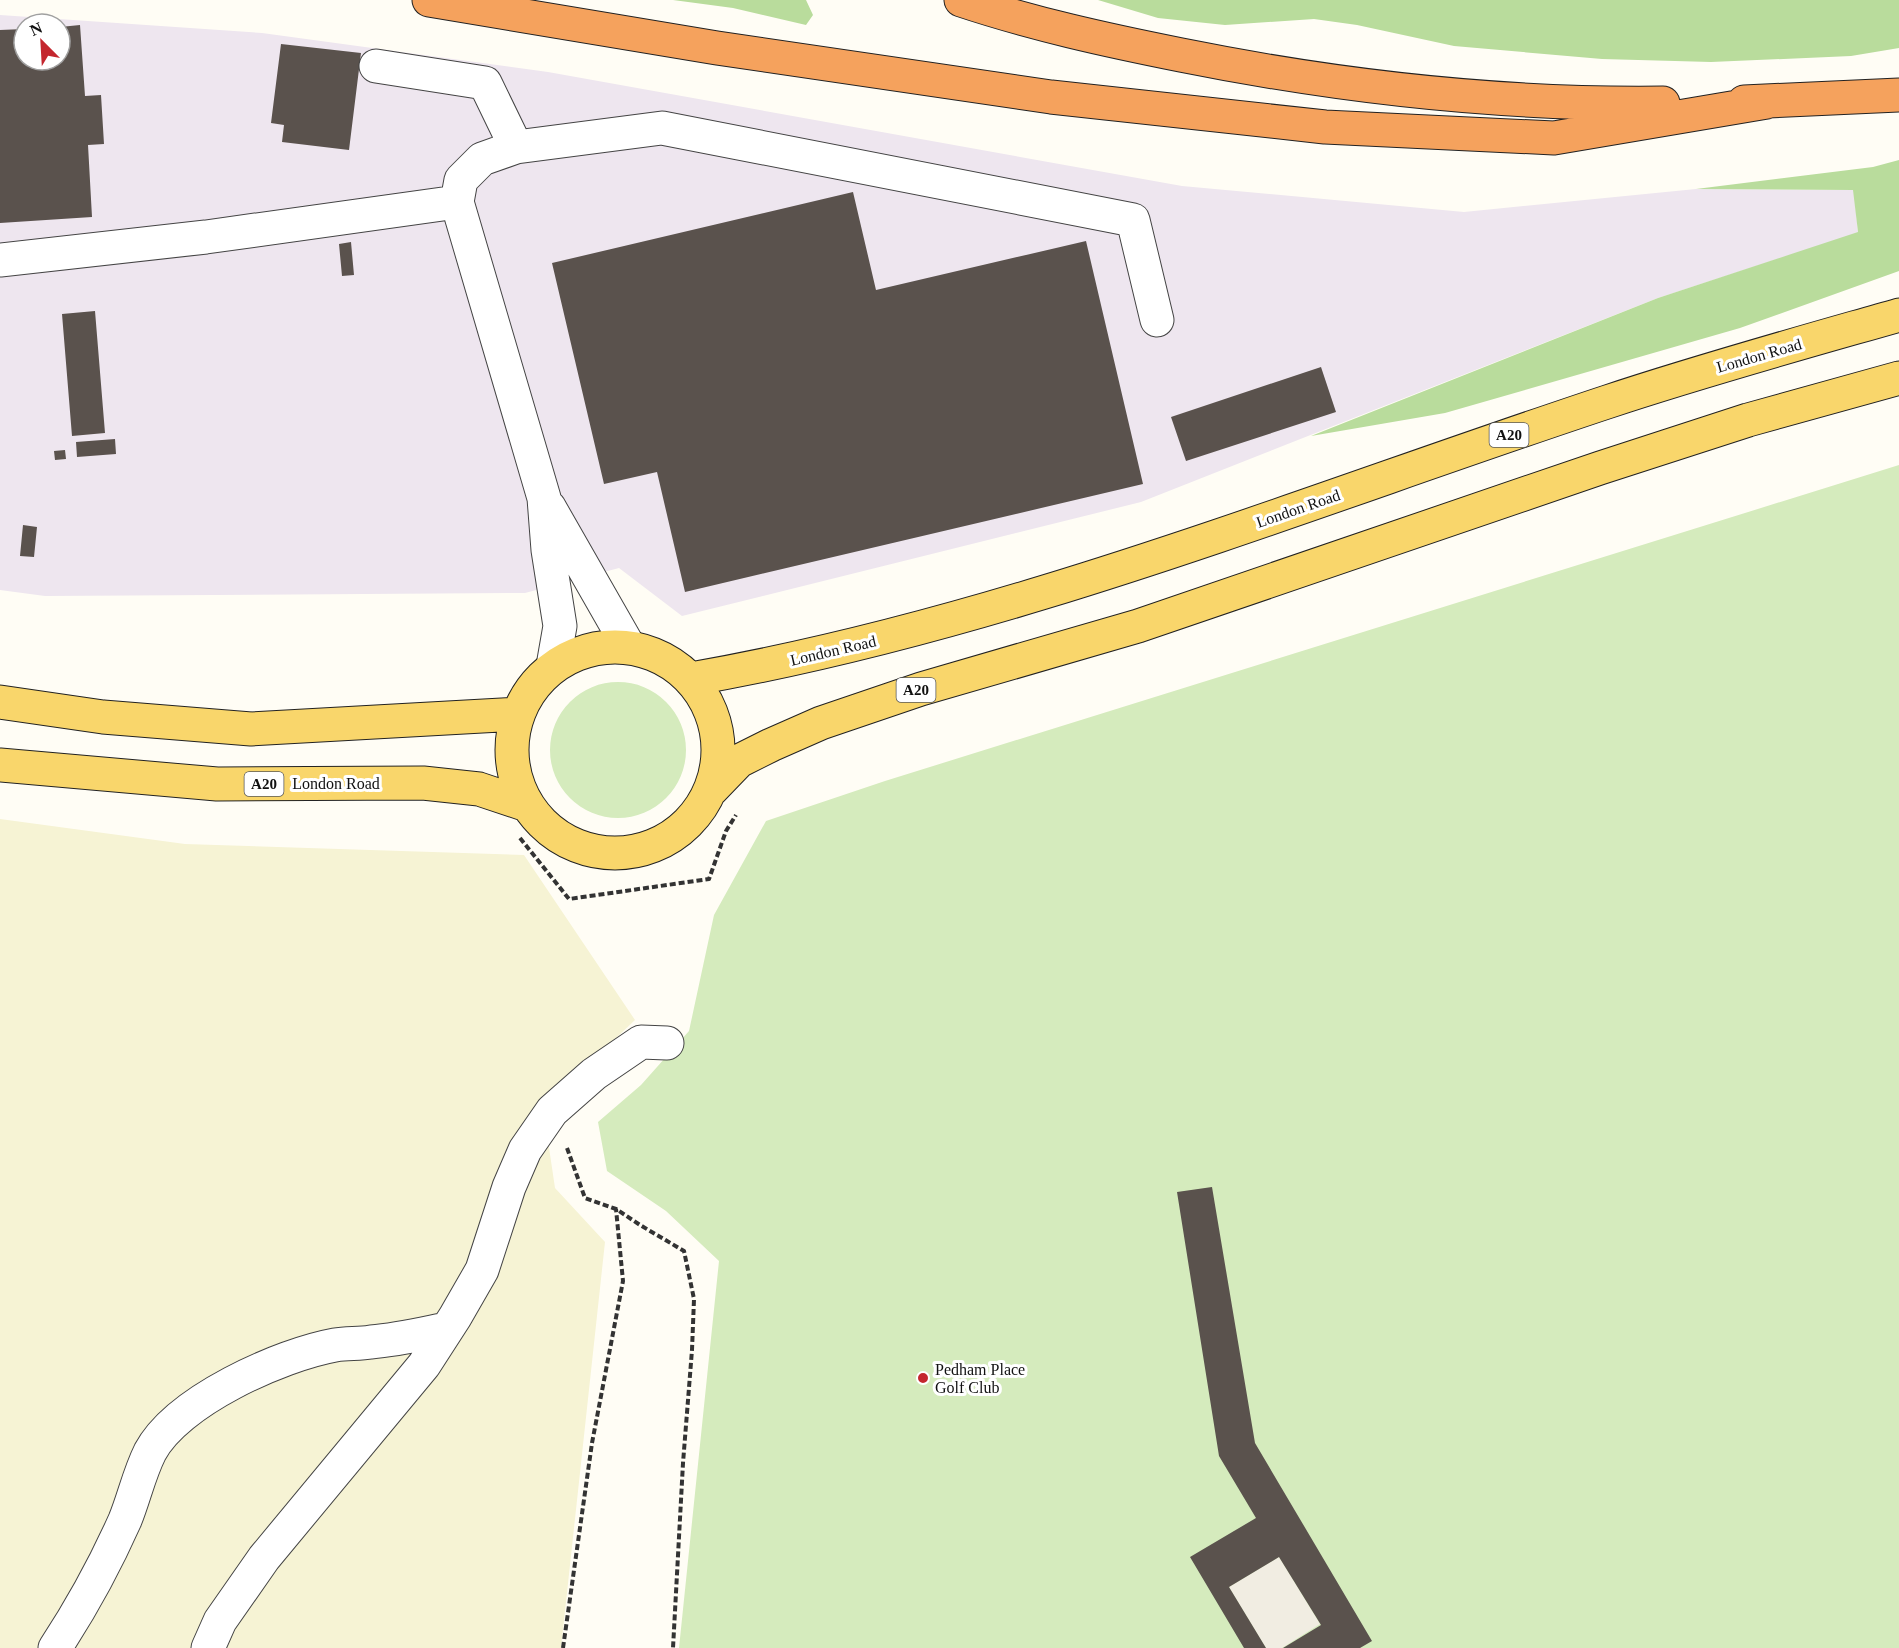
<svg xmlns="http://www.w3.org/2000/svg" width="1899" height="1648" viewBox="0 0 1899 1648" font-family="'Times New Roman',serif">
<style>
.industrial{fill:#eee6ef;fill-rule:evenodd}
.farmland{fill:#f6f3d4}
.green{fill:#d5ebbd}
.forest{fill:#b9dc9c}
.plaza{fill:#f1ede2}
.building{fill:#5a524d}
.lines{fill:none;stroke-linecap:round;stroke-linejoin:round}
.minor-casing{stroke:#444;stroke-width:35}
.major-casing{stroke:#222;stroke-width:35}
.highway-casing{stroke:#222;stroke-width:35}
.path{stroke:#333;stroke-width:4;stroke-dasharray:6 3;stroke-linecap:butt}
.minor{stroke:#fff;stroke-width:33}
.major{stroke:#f9d66b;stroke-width:33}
.highway{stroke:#f5a25d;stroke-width:33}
.poi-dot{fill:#c4262e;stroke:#fff;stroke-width:2}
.labels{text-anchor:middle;stroke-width:6;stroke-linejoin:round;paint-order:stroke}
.shield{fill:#fff;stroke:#585858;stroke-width:1.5}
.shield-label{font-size:15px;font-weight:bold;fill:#111}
.street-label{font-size:16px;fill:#111;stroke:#fff}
.poi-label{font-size:16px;fill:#111;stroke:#fff;text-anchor:start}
</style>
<rect width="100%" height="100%" fill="#fffdf5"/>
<!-- industrial -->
<path class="industrial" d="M0,15l262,18 286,39 634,114 282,26 232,-23 158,1 4,43 -200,65 -517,204 -459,114 -63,-48 -94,25 -480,3 -45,-6zM24,24h36v36h-36z"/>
<!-- farmland -->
<path class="farmland" d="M0,819l185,25 339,11 111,165 -92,87 12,81 50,54 -44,406h-561z"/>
<!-- green -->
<path class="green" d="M1899,465v1183h-1220l40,-387 -53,-50 -59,-40 -9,-49 43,-37 48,-54 25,-116 52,-94 119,-40z
M550 750a68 68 0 1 1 136 0a68 68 0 1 1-136 0Z"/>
<!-- forest -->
<path class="forest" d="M673,0h133l7,15 -7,10 -73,-17z
M1098,0h801v48l-48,8 -140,6 -109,-3 -148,-13 -97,-21 -43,-6 -89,6 -67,-7z
M1899,160v111l-159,57 -295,85 -134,23 347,-138 200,-66 -5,-42 -157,-1 177,-22z"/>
<!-- plaza -->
<path class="plaza" d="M1279,1557l41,67 -38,24h-16l-37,-61z"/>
<!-- building -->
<path class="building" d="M80,25l5,71 16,-1 3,49 -16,1 4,72 -92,6v-193l24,-1v31h36v-33z
M281,44l80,9 -12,97 -67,-8 2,-17 -13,-2z
M853,192l23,98 210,-49 57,243 -458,108 -28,-120 -53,12 -52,-221z
M351,242l3,33 -12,1 -3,-32z
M95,311l10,122 -33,3 -10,-122z
M1321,367l15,45 -150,49 -15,-44z
M115,439l1,15 -39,3 -1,-15z
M65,450l1,9 -11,1 -1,-9z
M23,525l14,2 -3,30 -14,-1z
M1212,1187l43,256 117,198 -12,7h-77l38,-23 -42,-68 -50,30 37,61h-22l-54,-91 66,-39 -37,-62 -42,-264z"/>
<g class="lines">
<defs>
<path id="minor" d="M376,66l109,17 31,64
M457,202l87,296 4,52 12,76 -7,40
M0,260l206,-23 251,-35 4,-22 21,-21 34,-12 146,-19 471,92 24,100
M549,507l80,140
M55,1648c27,-41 50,-83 70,-128 9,-22 14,-46 25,-68 27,-51 130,-97 185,-107 12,-2 24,-1 36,-3 26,-2 51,-8 76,-13
M208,1648l12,-27 44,-63 160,-193 31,-48 27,-47 27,-83 16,-37 27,-39 42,-37 47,-32 26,1"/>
<path id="major" d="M512 750a103 103 0 1 1 206 0a103 103 0 1 1-206 0Z
M691,679c315,-55 614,-177 916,-277 96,-32 194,-59 292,-87
M0,702l103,15 148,12 267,-15
M0,765l217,19 206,-1 56,6 48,16
M711,790l28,-29 32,-16 50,-22 100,-34 217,-63 462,-158 148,-48 151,-42"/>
<path id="highway" d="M429,0l288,48 334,49 274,30 229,11 213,-36
M961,0c72,24 145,40 220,55 159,32 319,50 482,48
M1744,102l155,-7"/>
</defs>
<!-- minor casing -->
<use href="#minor" class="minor-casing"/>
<!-- major casing -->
<use href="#major" class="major-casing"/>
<!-- highway casing -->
<use href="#highway" class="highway-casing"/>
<!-- path -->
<path class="path" d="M520,838l49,61 140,-20 17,-48 10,-16
M567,1148l18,50 31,11 24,16 44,26 10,48 -2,51 -9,113 -10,185
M563,1648l29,-205 31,-162 -7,-72"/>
<!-- minor -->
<use href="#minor" class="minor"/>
<!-- major -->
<use href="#major" class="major"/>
<!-- highway -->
<use href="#highway" class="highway"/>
</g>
<!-- markers -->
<circle class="poi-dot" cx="923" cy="1378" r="6"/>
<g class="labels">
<!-- shield labels -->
<g class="shield">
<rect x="1489.5" y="423" width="39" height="24" rx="4.5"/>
<rect x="896.5" y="678" width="39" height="24" rx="4.5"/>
<rect x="244.5" y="772" width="39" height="24" rx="4.5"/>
</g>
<g class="shield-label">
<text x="1509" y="440">A20</text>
<text x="916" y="695">A20</text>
<text x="264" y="789">A20</text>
</g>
<!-- street labels -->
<g class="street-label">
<text transform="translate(1759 355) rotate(-16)" y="6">London Road</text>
<text transform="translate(1298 508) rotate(-19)" y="6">London Road</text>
<text transform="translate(833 650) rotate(-13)" y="6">London Road</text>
<text x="336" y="789">London Road</text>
</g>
<!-- poi labels -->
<g class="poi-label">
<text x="935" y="1375">Pedham Place<tspan x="935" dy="18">Golf Club</tspan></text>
</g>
</g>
<!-- north arrow -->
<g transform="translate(42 42) rotate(336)"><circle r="28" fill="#ffffff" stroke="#a0a0a0" stroke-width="1.5"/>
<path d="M0-4.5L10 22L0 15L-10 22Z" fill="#c4262e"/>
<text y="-9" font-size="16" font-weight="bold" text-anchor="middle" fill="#111111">N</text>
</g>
</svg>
